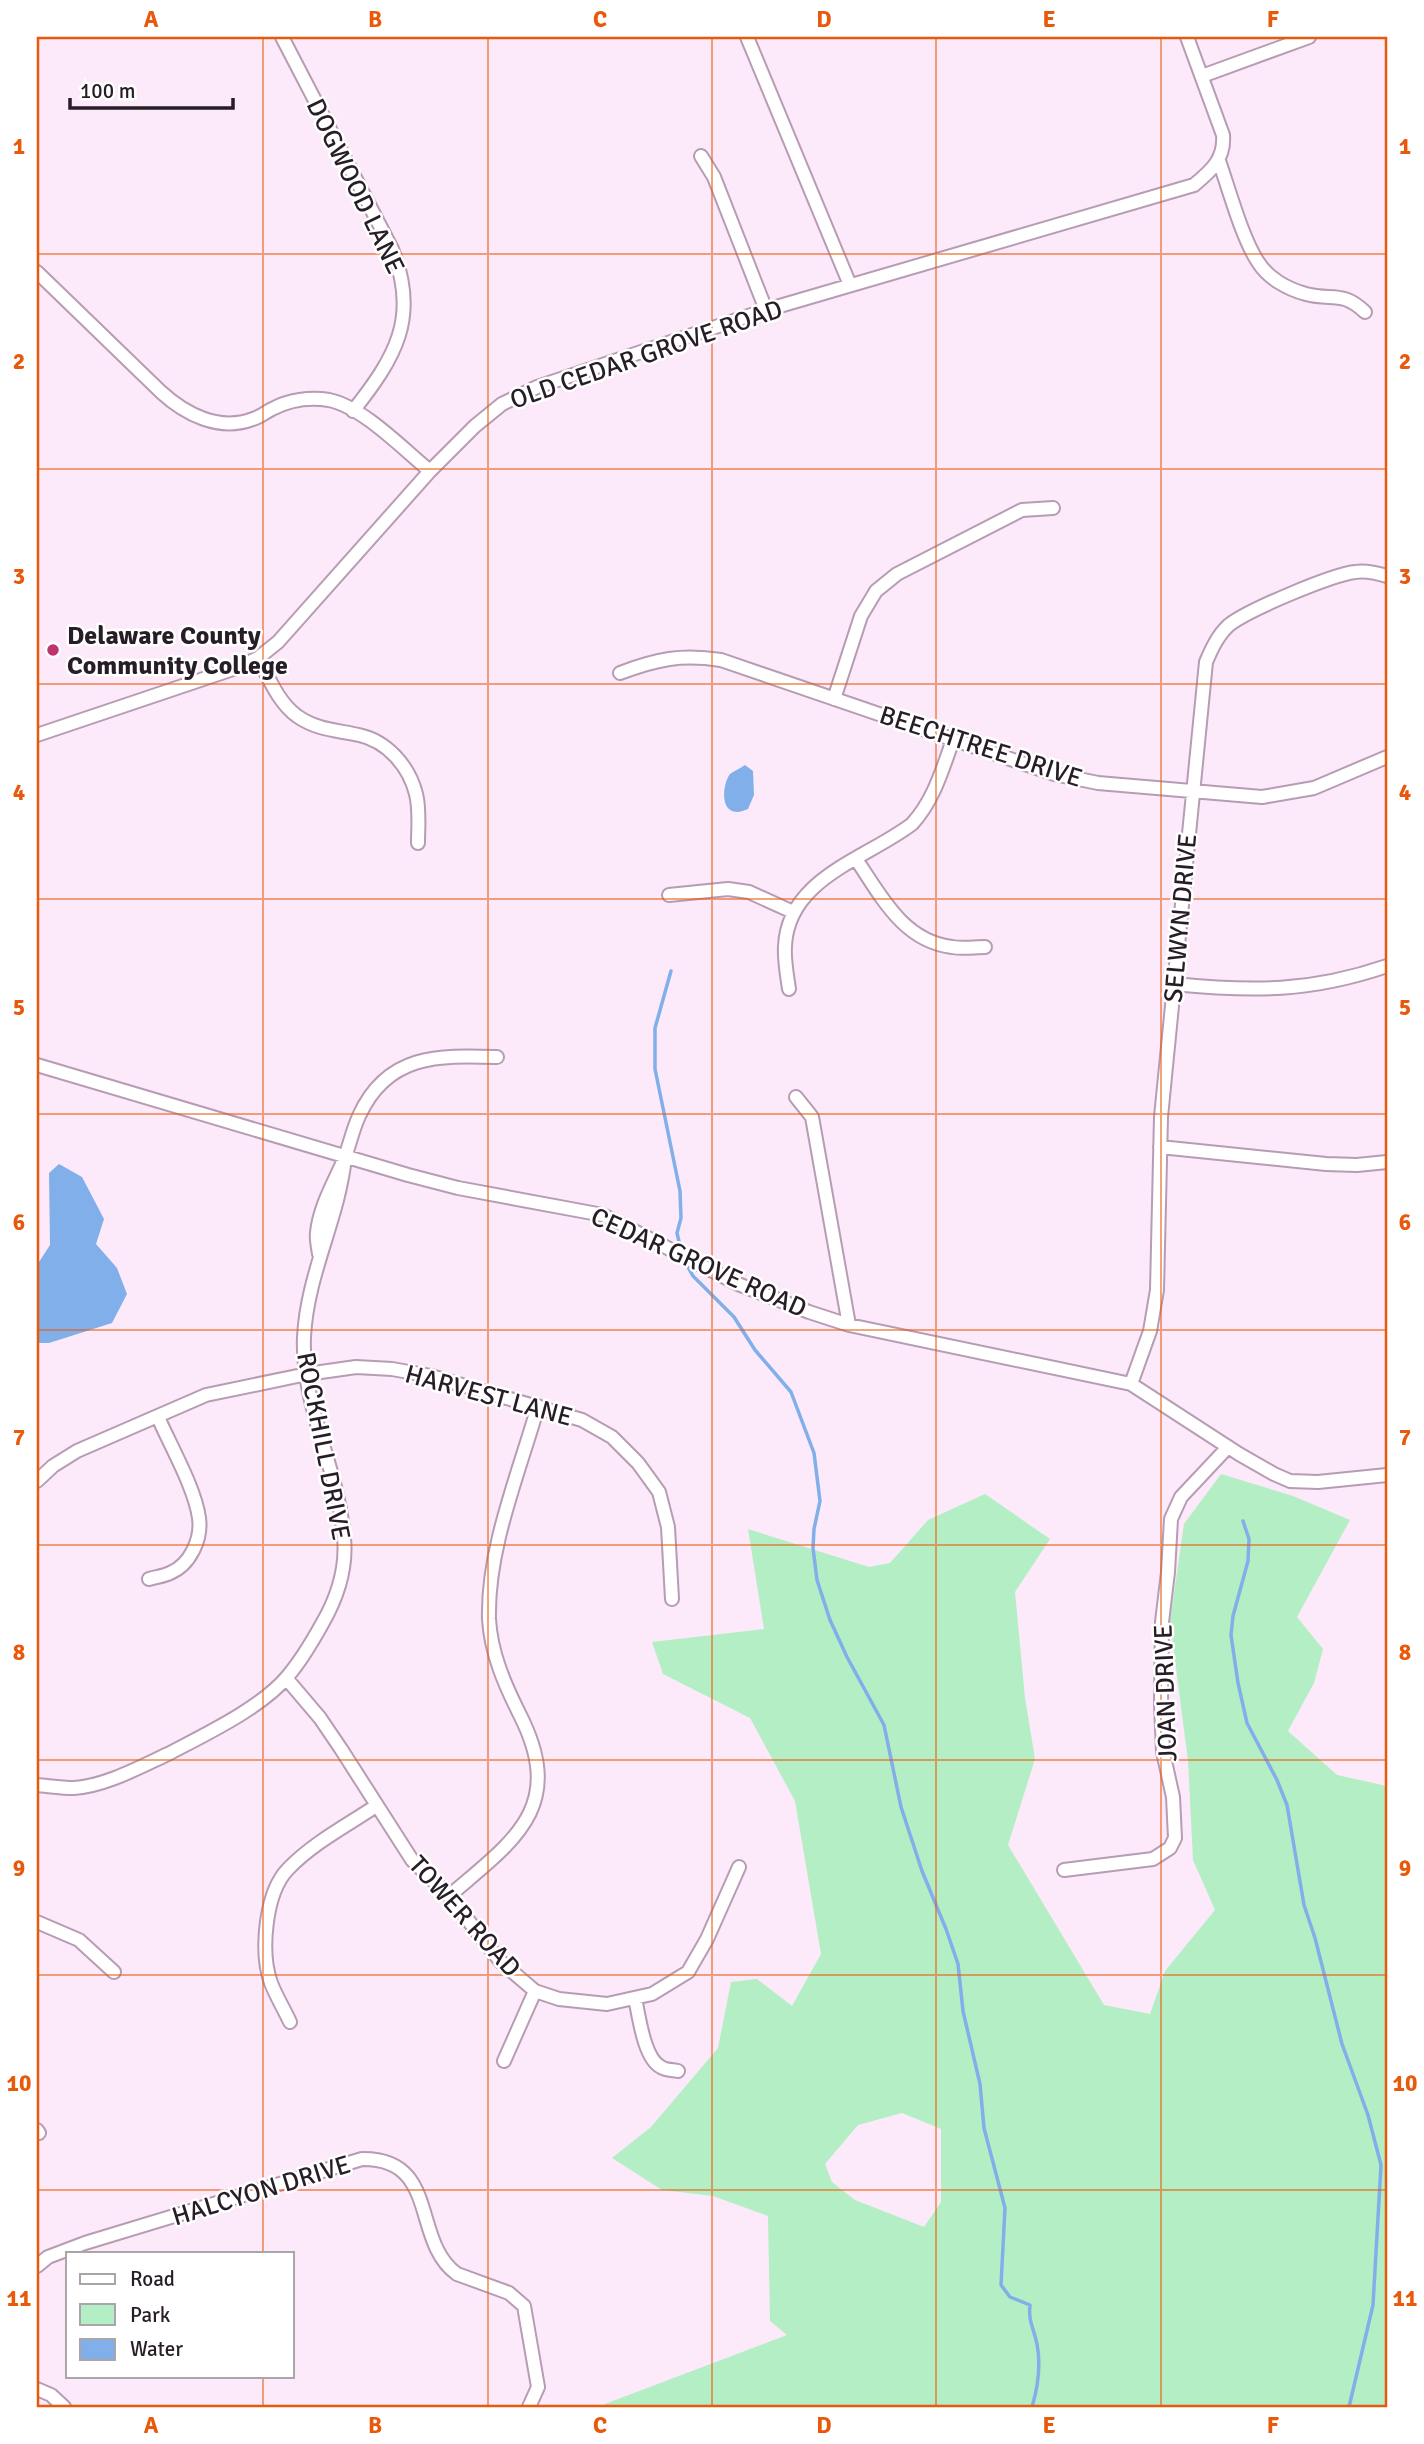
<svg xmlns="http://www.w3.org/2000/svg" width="1424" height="2444" viewBox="0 0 1424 2444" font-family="Signika,sans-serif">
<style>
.green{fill:#b4eec4;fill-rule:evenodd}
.water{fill:#81afea}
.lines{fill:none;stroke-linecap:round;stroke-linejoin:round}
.stream{stroke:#81afea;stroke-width:3.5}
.minor-casing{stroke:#b79cb4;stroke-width:16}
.minor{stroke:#fff;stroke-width:12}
.grid{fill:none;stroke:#e8590c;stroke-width:2;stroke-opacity:0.55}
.poi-dot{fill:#bd3471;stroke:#fff;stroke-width:2.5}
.labels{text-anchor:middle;stroke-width:5;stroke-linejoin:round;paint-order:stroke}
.street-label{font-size:26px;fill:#271d26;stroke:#fff}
.poi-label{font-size:26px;font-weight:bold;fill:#271d26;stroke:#fff;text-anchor:start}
.neatline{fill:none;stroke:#e8590c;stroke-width:2.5}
.grid-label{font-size:23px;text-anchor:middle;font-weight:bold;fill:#e8590c}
</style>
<rect width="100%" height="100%" fill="#fceafa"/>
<!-- green -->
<path class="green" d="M1221,1474l72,22 57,24 -53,97 26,32 -9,34 -26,48 49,44 50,11v621h-790l190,-72 -17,-14 -2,-105 -55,-20 -51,-6 -50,-32 39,-31 67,-79 13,-66 26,-3 35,27 29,-52 -26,-153 -45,-83 -87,-44 -11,-32 112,-13 -16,-100 121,38 21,-4 38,-43 57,-26 65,45 -35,53 10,106 10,61 -27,86 96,160 46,9 15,-43 50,-61 -22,-50 -5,-99 -18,-140 14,-97zM902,2113l39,16v73l-17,25 -69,-27 -23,-18 -7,-18 33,-39z"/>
<!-- water -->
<path class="water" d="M745,765l8,6 1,24 -6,14c-4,1 -7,3 -11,3 -18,0 -14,-29 -7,-38 4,-3 11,-6 15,-9z
M59,1164l23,13 22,42 -8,25 21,24 10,26 -15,29 -63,20h-12v-78l13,-20 -1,-72z"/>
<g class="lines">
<!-- stream -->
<path class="stream" d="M671,971l-16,57v41l25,122 1,27 -4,15 4,17
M684,1260l9,16 41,41 21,33 36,42 23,61 6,48 -6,28 -1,19 4,32 13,40 17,37 37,68 17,82 21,64 24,58 12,35 5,47 17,73 4,44 21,80 -4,77 9,12 20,8c-2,16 4,24 7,39 4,21 1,43 -5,63
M1243,1521l6,18 -1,22 -15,55 -2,19 7,48 9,40 30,57 10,25 17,100 11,33 27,106 26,71 13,50 -8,140 -24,102"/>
<defs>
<path id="minor" d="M282,37l110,212c28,68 3,109 -39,162
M747,37l103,248
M1202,76l107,-39
M701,156l13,21 52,133
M1219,161c10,28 23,77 39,101 10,16 29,27 48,32 26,7 36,-4 59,18
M37,272l124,120c24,22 58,40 92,27 7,-2 13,-7 19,-10 17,-9 38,-12 57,-9 34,7 74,49 101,71
M258,658c11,20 20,44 39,58 20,14 39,14 62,19 28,6 50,31 57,59 4,15 2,34 2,49
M620,673c37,-14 61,-19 101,-13l333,114 44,9 164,14 52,-9 73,-31
M834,699l27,-83 15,-25 21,-17 125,-64 31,-2
M37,735l202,-68 19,-9 20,-16 152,-171 45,-45 27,-22 35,-17 229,-77 428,-125c17,-14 31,-26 29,-50l-36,-98
M856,859c25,37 47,82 96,88 11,2 22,0 33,0
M669,895l59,-6 21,3 44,20
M1174,984c79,8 137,8 213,-18
M789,989c-2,-14 -5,-29 -4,-43 3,-68 81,-87 127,-122 22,-24 30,-54 41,-84
M37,1065l371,110 50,13 145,27 135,69 71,28 40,13 282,59 108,70 35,20 16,7 28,1 69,-7
M796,1097l16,20 37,208
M1160,1147l166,17 31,1 30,-3
M319,1254c-1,-7 -3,-15 -2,-22 3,-27 18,-51 28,-75 5,-14 8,-28 14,-41 28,-62 79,-61 138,-59
M1131,1384l19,-53 7,-41 4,-173 45,-455c6,-14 12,-27 23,-37 19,-15 102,-50 126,-53 11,-2 22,1 32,4
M37,1481l16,-15 24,-15 129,-56 101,-21 49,-7 36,2 39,7 151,44 30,17 26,26 21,29 9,35 4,72
M149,1579c7,-2 15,-3 21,-6 20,-8 32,-34 29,-55 -4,-30 -29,-73 -41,-101
M286,1678l34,40 21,31 71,111 37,36 52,66 34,29 24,8 48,5 45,-10 36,-22 19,-33 32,-72
M37,1785c12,1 25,3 37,3 31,-2 66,-21 94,-34 36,-19 93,-46 119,-77 14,-16 25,-35 35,-53 15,-26 25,-55 22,-86 -5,-68 -43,-132 -40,-201 3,-63 35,-119 41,-180
M1064,1870l89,-11 17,-11 5,-10 -2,-41 -10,-45 -2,-48 1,-82 6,-50 3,-53 10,-22 47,-50
M449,1896c64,-55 118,-88 71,-181 -15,-30 -29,-61 -31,-96 -2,-70 30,-146 49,-213
M37,1922l42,18 35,32
M635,1998c4,18 9,61 26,69 4,3 12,3 17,4
M290,2022c-6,-13 -14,-26 -19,-39 -11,-31 -6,-90 17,-114 25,-26 58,-43 88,-63
M504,2061l31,-70
M37,2130l2,3
M37,2266l11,-9 37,-14 277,-84c78,-1 49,82 95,115l52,19 15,13 14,81 -9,20
M37,2389l14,6 13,12"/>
</defs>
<!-- minor casing -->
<use href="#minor" class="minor-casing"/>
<!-- minor -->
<use href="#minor" class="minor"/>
</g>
<!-- grid -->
<path class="grid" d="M263,37v2216M488,37v2370M712,37v2370M936,37v2370M1161,37v2370M37,254h1350M37,469h1350M37,684h1350M37,899h1350M37,1114h1350M37,1330h1350M37,1545h1350M37,1760h1350M37,1975h1350M37,2190h1350M263,2376v31"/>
<!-- markers -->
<circle class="poi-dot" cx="53" cy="650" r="7"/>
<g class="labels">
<!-- street labels -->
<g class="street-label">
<text transform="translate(356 186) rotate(64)" y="9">DOGWOOD LANE</text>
<text transform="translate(646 354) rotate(-19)" y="9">OLD CEDAR GROVE ROAD</text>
<text transform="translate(981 746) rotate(18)" y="9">BEECHTREE DRIVE</text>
<text transform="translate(1180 918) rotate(-85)" y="9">SELWYN DRIVE</text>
<text transform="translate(699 1262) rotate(24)" y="9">CEDAR GROVE ROAD</text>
<text transform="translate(489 1395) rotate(15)" y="9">HARVEST LANE</text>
<text transform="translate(324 1446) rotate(79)" y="9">ROCKHILL DRIVE</text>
<text transform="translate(1165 1693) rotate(-92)" y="9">JOAN DRIVE</text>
<text transform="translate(465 1916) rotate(48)" y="9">TOWER ROAD</text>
<text transform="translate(261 2190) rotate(-17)" y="9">HALCYON DRIVE</text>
</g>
<!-- poi labels -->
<g class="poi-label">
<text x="67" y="644">Delaware County<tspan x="67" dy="30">Community College</tspan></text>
</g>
</g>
<!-- border -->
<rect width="1424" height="2444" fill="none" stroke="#ffffff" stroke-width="77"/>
<!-- legend -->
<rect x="66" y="2252" width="228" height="126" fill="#ffffff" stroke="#a9a5a8" stroke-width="2"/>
<rect x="80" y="2274" width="35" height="10" fill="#ffffff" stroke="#a9a5a8" stroke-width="2"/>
<text x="130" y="2286" font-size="21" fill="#271d26">Road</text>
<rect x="80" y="2304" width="35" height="21" fill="#b4eec4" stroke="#a9a5a8" stroke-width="2"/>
<text x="130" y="2322" font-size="21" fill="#271d26">Park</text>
<rect x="80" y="2339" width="35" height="21" fill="#81afea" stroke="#a9a5a8" stroke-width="2"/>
<text x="130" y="2356" font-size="21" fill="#271d26">Water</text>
<!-- scale -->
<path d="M70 98v10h163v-10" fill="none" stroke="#271d26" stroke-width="3.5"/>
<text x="80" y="98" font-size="21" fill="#271d26" stroke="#ffffff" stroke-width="5" paint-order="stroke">100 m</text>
<rect x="38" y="38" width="1348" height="2368" class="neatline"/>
<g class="grid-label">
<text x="151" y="27">A</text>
<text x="375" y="27">B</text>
<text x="600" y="27">C</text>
<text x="824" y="27">D</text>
<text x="1049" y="27">E</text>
<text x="1273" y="27">F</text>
<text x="19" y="154">1</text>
<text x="1405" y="154">1</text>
<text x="19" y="369">2</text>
<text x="1405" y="369">2</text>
<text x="19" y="584">3</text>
<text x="1405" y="584">3</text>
<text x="19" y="800">4</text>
<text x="1405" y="800">4</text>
<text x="19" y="1015">5</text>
<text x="1405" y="1015">5</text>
<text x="19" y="1230">6</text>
<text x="1405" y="1230">6</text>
<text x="19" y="1445">7</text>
<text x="1405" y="1445">7</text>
<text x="19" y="1660">8</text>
<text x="1405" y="1660">8</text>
<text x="19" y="1876">9</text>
<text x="1405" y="1876">9</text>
<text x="19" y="2091">10</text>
<text x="1405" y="2091">10</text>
<text x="19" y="2306">11</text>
<text x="1405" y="2306">11</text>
<text x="151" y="2433">A</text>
<text x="375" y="2433">B</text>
<text x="600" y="2433">C</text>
<text x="824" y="2433">D</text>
<text x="1049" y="2433">E</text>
<text x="1273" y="2433">F</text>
</g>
</svg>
